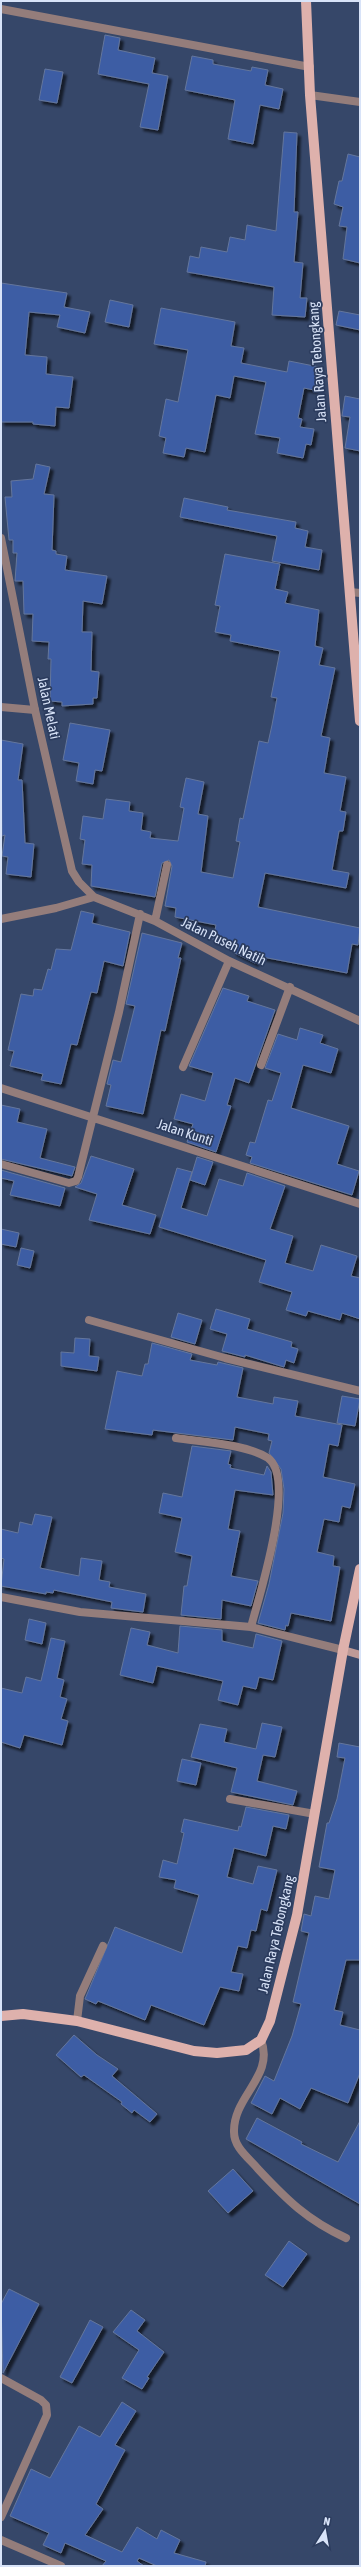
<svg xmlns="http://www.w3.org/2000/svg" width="361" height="2567" viewBox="0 0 361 2567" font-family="'Asap Condensed',sans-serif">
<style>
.building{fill:#3d5da4;stroke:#64769c;filter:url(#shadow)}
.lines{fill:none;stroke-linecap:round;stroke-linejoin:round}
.service{stroke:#947d7b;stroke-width:8}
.minor{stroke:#947d7b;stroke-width:8}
.secondary{stroke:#be9a97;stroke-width:8}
.primary{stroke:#deb1ac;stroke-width:10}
.labels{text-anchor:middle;stroke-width:3.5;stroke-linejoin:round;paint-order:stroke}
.street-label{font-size:14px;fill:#d8e3f8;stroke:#2c3c5e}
</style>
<defs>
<filter id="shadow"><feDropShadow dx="3.5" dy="3.5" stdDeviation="1" flood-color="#0009"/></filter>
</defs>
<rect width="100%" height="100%" fill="#364769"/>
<!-- building -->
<path class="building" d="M105,35l15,3 -2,12 37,8 -3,15 16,3 -10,54 -18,-3 9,-43 -51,-10z
M192,56l21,4v4l38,7 1,-4 16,3 -3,15 18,4 -4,20 -19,-4 -7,39 -25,-5 7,-39 -50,-10z
M45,69l18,3 -6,31 -18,-3z
M284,132l13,1 -3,79h4l-4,50 9,1 -3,35h7l-2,19 -33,-2 2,-28 -87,-15 3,-16 9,2 2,-11 26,5 3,-15 15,3 2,-15 29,6z
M348,154l12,3v106l-17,-4 4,-32 -8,-1 4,-19 -9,-3 5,-23h3z
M1,283l66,10 -3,14 26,5 -5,21 -28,-6 3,-12 -31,-3 -4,43 22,2 -1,17 27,3 -4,31 -13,-1 -1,19 -22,-2v-2h-32z
M110,300l23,5 -4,22 -24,-5z
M161,308l74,14 -4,24 13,2 -3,15 46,9 2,-11 30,6 -5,23 -10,-2 -6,30 4,1 -2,8 14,2 -3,16 -5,-1 -3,14 -26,-5 3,-15 -25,-4 11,-52 -32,-6 -4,22 -14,-3 -11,57 -19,-4 -2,9 -21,-4 3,-15 -7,-2 7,-37 12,3 10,-52 -34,-6z
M339,311l21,4v15l-24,-5z
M345,396l15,3v52l-15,-3 5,-31 -8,-1z
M36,464l14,3 -6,27 10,1 -2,55 4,1v3l11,2 -2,14 42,6 -5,28 -19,-3 -1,31h10l-1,39 8,1 -2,26h-4v6l-31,2v-4l-12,-1 1,-42h-3l1,-17 -17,-1 1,-27h-9l-1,-33h-8l2,-28h-4v-13h-4l-4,-43h7l-1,-16 22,-2z
M184,498l44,9 -1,3 69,12 -1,6 13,3 -3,16 17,3 -3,20 -47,-9 5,-25 -97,-19z
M225,554l55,10 -5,25 13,3 -3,11 34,7 -4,36 8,2 -4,17 16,3 -14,68 9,2 -6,35 22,4 -6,34 6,1 -3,19h-4l-7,39 17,3 -3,15 -81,-15 -7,34 102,21 -2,17 -6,-1 -5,29 -90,-17 -2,7 -22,-11 1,-3 -4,-1 1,-4 -18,-4 3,-15 -41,-8 1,-9 -11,-2 7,-40 -3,-6 -7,3 -7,34 -64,-11 1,-21 -10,-1 3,-24 -5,-1 3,-23 20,3 3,-20 24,3 -1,9 14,2 -2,17 10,2 -1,6 28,3 6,-33 -4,-1 6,-29 18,4 -6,32 10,2 -7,56 32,6 7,-36 -4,-1 4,-23 3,1 16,-78 9,2 4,-18 5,-27 -6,-1 9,-46 -50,-10 1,-6 -16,-3 5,-26 -5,-1z
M70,723l40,7 -8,41 -7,-1 -2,14 -17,-3 3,-18 -16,-3z
M1,740l22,4 -5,36h4l3,63 9,1 -3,33 -25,-3 2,-17 -6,-1 3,-21 -3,1z
M81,911l13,3 -2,9 38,9 -7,34 -19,-5 -7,32 -6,-1 -14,53 -6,-1 -10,40 -20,-4 2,-6 -33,-8 4,-15 -6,-1 13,-56 12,2 1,-7 8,1 6,-21 3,1 5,-21 15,1z
M142,933l40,10 -4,15h3l-16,73 -4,-1 -18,84 -37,-8 5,-21 -4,-1 6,-24 8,2 14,-56 -9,-2z
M223,988l26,8 -2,5 28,9 -26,73 -14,-5 -8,27 4,1 -15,46 -29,-10 6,-18 -19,-5 7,-25 24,7 8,-28 -24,-7z
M300,1028l23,7 -3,8 18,6 -7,24 -28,-8 -12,43 58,18 -12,38 22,7 -7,24 -102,-32 2,-6 -6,-2 4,-13 5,1 13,-43 4,1 9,-28 -16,-5 13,-34 19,6z
M1,1105l19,4 -3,13 30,7 -7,29 35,9 -3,9 -71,-17z
M91,1156l43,13 -12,36 34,10 -6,19 -61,-14 8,-26 -22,-7 6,-4z
M197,1157l16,5 -8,23 -15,-5z
M177,1168l15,4 -11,36 26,8 12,-37 24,7 4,-13 38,13 -15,43 23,7 -8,27 28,8 8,-26 36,11 -6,20 9,2v41l-18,-6 -2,7 -32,-9 -2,5 -20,-6 6,-18 -33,-10 7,-22 -107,-33z
M1,1170l64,18 -5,18 -50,-11 4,-14 -13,-3z
M1,1229l18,4 -3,14 -15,-3z
M21,1248l13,3 -4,17 -13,-3z
M216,1309l34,10 -3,10 45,13 -1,5 7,2 -4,14 -8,-3 -2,7 -39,-12v2l-23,-6 5,-17 -17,-5z
M178,1313l24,7 -7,24 -24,-7z
M75,1338l15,1 -1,17 10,1 -2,14 -36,-5v-14l13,1z
M152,1343l40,11 -2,6 27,5 1,-3 25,6 -6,29 36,7 1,-7 24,4 -3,15 47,9 -4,21 -9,-2 -6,33 32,7 -5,24 -8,-2 -3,16 -15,-3 -7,33 17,4 -1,10 7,1 -9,54 -40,-8 -3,13 -2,-1 -1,5 -27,-7 11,-39 14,-71 1,-24 -3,-20 -12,-16 3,-12 -4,-1 1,-6 -34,-7 -2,13 -80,-10 -1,5 -47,-6 12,-58 25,5 3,-12h3z
M342,1396l18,3 -5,27 -18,-3z
M192,1446l39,5 -3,13 3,1 -1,3 34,7 3,-9 4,6 2,23 -38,-5 -7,39 12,2 -9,45 27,5 -7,25 -29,-6 -1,19 -40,-4 3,-29h3l5,-30 -17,-4 7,-34 -23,-5 4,-20 19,4z
M35,1514l17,3 -12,51 39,8 2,-18 21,3 -3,19 11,2 -1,5 37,7 -3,18 -32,-4 1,-6 -58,-12 -1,3 -7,-1v2l-45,-8 3,-27 -3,-1v-29l17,4 2,-11 12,3z
M29,1619l17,4 -4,21 -17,-4z
M180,1626l42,4v11l31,7 3,-14 26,7 -9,39 -14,-3 -3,12 -13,-3 -5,19 -20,-5 5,-19 -66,-15 -4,17 -33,-8 11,-47 19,4 -3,13 31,8z
M51,1638l14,3 -8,37 7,2 -4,17 7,2 -6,20 7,2 -6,24 -38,-10 -4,13 -19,-6v-54l21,5 4,-16 15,4z
M262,1723l20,4 -7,30 -12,-2 -6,26 40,10 -4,14 -62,-13 6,-24 -46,-11 9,-33 27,5 -3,13 32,7z
M339,1743l21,4v213h-14l-12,50 9,2 -3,13 20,5v43l-12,30 -37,-15 -11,21 -20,-11 -8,16 -21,-11 14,-27 9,5 18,-45 9,-32 -8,-2 16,-69 -8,-2 3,-17 7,2 4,-20 14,3 6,-29 -16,-3 8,-44h2l8,-24 8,-41 -8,-1z
M182,1759l19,4 -5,22 -19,-4z
M246,1807l43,8 -3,14 -13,-3 -7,30 -32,-8 -7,29 26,7 5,-18 19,4 -10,41 -6,-2 -5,22 -5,-1 -4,18 -9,-2 -7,26 12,2 -4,17 -19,-4 -16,38 -53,-20 -6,15 -47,-19 -2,3 -11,-5 30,-72 67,26 17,-58 -25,-7 2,-8 -17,-3 4,-17 14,4 7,-31 -3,-1 3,-13 54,12 1,-5 2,1z
M74,2035l23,20 21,14 -6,7 45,38 -7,8 -16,-12 -2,3 -11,-9 1,-2 -38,-27 -3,2 -25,-22z
M257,2118l45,24 -1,2 37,18 22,-41v83l-114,-65z
M233,2169l20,22 -25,22 -20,-22z
M289,2241l18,13 -24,33 -18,-12z
M9,2289l30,15 -36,69 -2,-69z
M131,2310l14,10 -8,11 27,21 -17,25 2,1 -7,11 -20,-11 17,-28 -26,-18z
M90,2320l13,7 -31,56 -12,-6z
M122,2402l14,9 -21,34 10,5 -29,54 7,5 -18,26 37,17 15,-25 20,12 4,-9 19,10 -6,13 32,9 -1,4h-48l-18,-8 -2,3 7,5h-42l4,-5 -41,-18 -4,10 -18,-8 6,-12 -39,-17 21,-47 19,9 29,-52 21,11z"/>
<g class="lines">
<!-- service -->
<path class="service" d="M1,707l34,3
M77,2021l3,-25 23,-50"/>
<!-- minor -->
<path class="minor" d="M1,9l309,58
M310,95l50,7
M1,538l34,172 37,161 7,11 15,15 61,24 74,40 131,60
M350,592l10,1
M1,919l55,-11 38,-11
M155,921l12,-56
M261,1065l29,-78
M183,1067l46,-106
M1,1088l359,116
M1,1164l68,19 7,-2 2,-4 41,-165 21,-98
M89,1320l136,38 135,33
M176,1438c26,4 70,6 92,20 29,21 -9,138 -17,169
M1,1597l79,15 171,15 92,23
M230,1799l85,15
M261,2040c14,36 -28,56 -27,92 0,16 15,26 24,37 29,31 49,51 88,69
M1,2378l40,22 5,5 1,10 -46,102
M1,2540l60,26"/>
<!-- secondary -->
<path class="secondary" d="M343,1650l17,5"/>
<!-- primary -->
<path class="primary" d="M306,1l4,94 50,626
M1,2016l22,-2 54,7 117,30 23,2 29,-3 15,-10 9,-19 27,-106 46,-265 17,-81"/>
</g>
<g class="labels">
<!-- street labels -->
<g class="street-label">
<text transform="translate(317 362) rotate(-94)" y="5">Jalan Raya Tebongkang</text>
<text transform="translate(49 708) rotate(78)" y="5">Jalan Melati</text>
<text transform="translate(224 941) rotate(26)" y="5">Jalan Puseh Natih</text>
<text transform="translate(185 1132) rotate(18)" y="5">Jalan Kunti</text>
<text transform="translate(276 1934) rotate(-77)" y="5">Jalan Raya Tebongkang</text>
</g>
</g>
<!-- border -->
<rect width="361" height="2567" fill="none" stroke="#d8e3f8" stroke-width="4"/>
<!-- north arrow -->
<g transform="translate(325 2531) rotate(11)" stroke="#2c3c5e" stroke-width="3" paint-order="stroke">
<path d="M0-3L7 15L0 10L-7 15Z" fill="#d8e3f8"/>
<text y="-6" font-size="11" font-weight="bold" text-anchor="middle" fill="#d8e3f8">N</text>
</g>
</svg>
